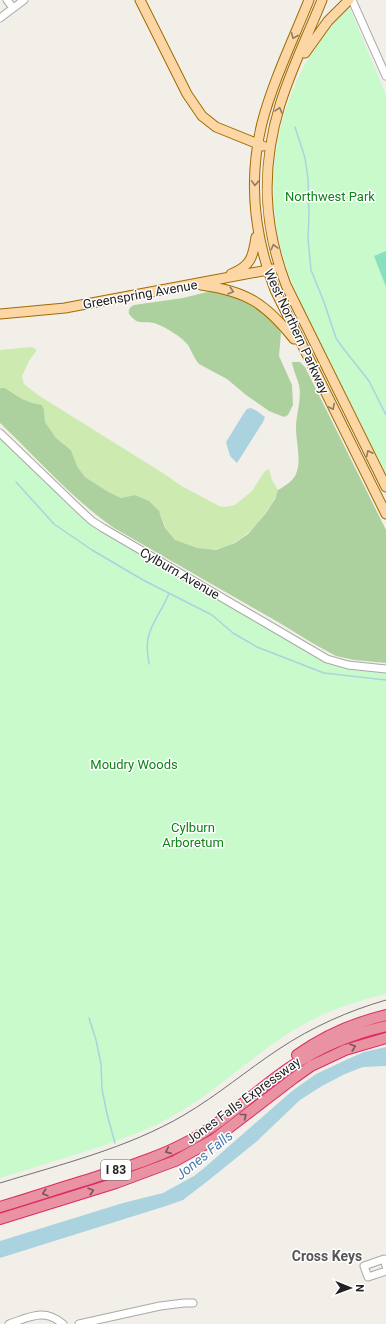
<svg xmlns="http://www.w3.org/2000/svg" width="386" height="1324" viewBox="0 0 386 1324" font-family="Roboto,sans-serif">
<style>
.grass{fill:#cdebb0}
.forest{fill:#add19e}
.park{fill:#c8facc}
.pitch{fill:#88e0be}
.water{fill:#aad3df}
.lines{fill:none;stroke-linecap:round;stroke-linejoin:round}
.stream{stroke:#aad3df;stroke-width:1.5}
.minor-casing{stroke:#a9a9a9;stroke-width:9}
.major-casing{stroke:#a06b00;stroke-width:11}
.highway-casing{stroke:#dc2a67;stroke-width:12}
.minor{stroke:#fff;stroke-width:7}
.major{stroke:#fcd6a4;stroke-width:9}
.highway{stroke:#e892a2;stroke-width:10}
.tram{stroke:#707070;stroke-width:1}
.oneway{stroke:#8f7c63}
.oneway2{stroke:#7b545c}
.labels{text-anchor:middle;stroke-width:3;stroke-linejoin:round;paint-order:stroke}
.shield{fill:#fff;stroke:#646464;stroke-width:1}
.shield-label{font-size:12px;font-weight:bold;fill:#222}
.park-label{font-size:13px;fill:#0c8416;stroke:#fff}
.street-label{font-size:13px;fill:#222;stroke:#fff}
.water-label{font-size:14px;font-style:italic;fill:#4a7aab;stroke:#fff}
.neighbourhood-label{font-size:14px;font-weight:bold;fill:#555;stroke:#fff}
</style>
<rect width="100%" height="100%" fill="#f2efe9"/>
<!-- grass -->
<path class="grass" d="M32,347l5,3 -8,11 -7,15 2,8 14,11 128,80 14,10 39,21 6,1 10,-2 17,-14 12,-19 5,-3 3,11 6,10c-4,12 -11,21 -19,31 -23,28 -50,38 -83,20 -13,-7 -11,-24 -19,-31 -6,-6 -15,-10 -22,-15l-14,3 -14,-7 -22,-14 -8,-11 -6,-16 -15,-12 -11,-16 -1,-12 -2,-4c-16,-3 -23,-9 -37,-18h-5v-38z"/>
<!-- forest -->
<path class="forest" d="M207,292h8l23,4 26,17 14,14 3,6 -2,23 13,29 1,20 -5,10 -4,2 -15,-6 -23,-16 -19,-16 -28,-15c-5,-6 -7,-12 -11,-19 -6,-8 -24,-19 -34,-22 -11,-3 -15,4 -25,-9 -1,-5 1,-7 5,-9l49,-7z
M292,362h8l5,5 81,163v133l-32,-3 -18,-4 -22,-12 -36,-22 -164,-94c-42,-29 -77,-70 -114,-105v-35h5c14,9 21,15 37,17l2,5 1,12 11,16 15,12 6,16 8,11 22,14 14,7 14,-3 14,6 10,10 6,17 10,12 22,8 19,2 19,-7 13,-9 18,-21 9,-14 3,-9c7,-4 17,-10 19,-19 4,-12 -1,-30 -1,-43 0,-14 6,-29 3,-43 -2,-8 -6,-15 -7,-23z"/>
<!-- park -->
<path class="park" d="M350,8l36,87v379c-19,-39 -39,-78 -58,-117 -13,-26 -27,-52 -38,-79 -22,-59 -22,-123 0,-181 14,-35 31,-65 60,-89z
M0,438l81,78 13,11 19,12 216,125 23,6 34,3v321c-30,7 -60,17 -87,33 -45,26 -82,65 -128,90 -29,16 -60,26 -90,36 -27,8 -54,17 -81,25z"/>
<!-- pitch -->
<path class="pitch" d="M386,251v36l-12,-31z"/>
<!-- water -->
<path class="water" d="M251,408l6,3 8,6 -2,5 -26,41 -7,-7 -4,-14 18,-29 3,-4z
M386,1047v19l-23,1 -18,7 -23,12 -22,14 -44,42 -47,38 -26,20 -17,6 -166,52v-17l123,-38 40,-10 31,-17 9,-7 89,-78 24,-17 32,-15 16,-7z"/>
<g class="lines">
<!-- stream -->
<path class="stream" d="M295,127l10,31 3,21 1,36 -1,23 3,32 13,32 12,36 7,10 26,33 17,34
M16,482l38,42 38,26 51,30 69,35 21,18 24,14 67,26 62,7
M149,664c-1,-8 -3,-17 -1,-25 2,-15 16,-31 21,-46
M89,1018l7,22 5,24 1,25 5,25 8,29"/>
<defs>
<path id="minor" d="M7,0l6,8
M352,0l34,76
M0,18l24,-18
M0,433l80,77 12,11 11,7 224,131 21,6 38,4
M386,1266l-2,-7 -20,7 4,11 18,-6
M9,1324c21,-7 35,-16 54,0
M79,1324l81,-18 24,-3h9"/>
<path id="major" d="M140,0l47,94 15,22 14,11 47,19
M309,0c-16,40 -36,81 -47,123 -14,57 -8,113 13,167l111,224
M322,0c-14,35 -31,69 -42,105 -19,62 -17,120 6,180l100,202
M305,53l23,-32 21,-21
M231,274c20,-8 22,-17 25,-37
M201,285c46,6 65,19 93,54
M0,314l65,-6 208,-39"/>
<path id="highway" d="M297,1055c28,-20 56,-32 89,-40
M0,1207c30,-9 60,-19 90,-28 33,-11 68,-21 99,-38 36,-19 66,-50 100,-73 30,-21 62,-34 97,-42
M0,1219l116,-36 59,-22 38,-21 81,-62 17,-12 34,-16 41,-12"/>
</defs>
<!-- minor casing -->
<use href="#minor" class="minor-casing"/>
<!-- major casing -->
<use href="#major" class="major-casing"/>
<!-- highway casing -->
<use href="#highway" class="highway-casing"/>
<!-- minor -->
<use href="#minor" class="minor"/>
<!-- major -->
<use href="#major" class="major"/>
<!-- highway -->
<use href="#highway" class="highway"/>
<!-- tram -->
<path class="tram" d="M0,1183c62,-19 128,-35 184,-68 34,-20 63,-45 95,-66 33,-22 69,-38 107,-49"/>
</g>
<!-- one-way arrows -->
<defs><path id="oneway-chevron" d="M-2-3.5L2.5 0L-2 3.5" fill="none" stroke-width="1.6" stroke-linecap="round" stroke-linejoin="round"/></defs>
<g class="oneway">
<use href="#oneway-chevron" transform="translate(294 36) rotate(112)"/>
<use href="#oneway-chevron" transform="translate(279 110) rotate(-74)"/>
<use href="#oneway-chevron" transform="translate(255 183) rotate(92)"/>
<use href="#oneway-chevron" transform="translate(274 247) rotate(-104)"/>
<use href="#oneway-chevron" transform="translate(231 291) rotate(16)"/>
<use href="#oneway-chevron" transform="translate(332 407) rotate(63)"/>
<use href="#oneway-chevron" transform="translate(369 453) rotate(-116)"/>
</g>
<g class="oneway2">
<use href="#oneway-chevron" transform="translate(353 1047) rotate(-19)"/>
<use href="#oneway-chevron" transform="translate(244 1116) rotate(-38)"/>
<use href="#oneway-chevron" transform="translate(168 1151) rotate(156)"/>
<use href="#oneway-chevron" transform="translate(91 1191) rotate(-17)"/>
<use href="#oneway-chevron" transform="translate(45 1193) rotate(163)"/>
</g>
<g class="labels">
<!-- shield labels -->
<rect class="shield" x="101" y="1160" width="30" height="20" rx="3"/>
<g class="shield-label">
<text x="116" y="1174">I 83</text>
</g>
<!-- park labels -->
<g class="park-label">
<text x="330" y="201">Northwest Park</text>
<text x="134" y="769">Moudry Woods</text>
<text x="193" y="832">Cylburn<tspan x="193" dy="15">Arboretum</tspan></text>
</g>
<!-- street labels -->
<g class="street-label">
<text transform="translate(140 294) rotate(-10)" y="5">Greenspring Avenue</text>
<text transform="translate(297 331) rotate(65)" y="5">West Northern Parkway</text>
<text transform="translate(180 573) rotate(30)" y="5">Cylburn Avenue</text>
<text transform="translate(243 1100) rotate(-36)" y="5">Jones Falls Expressway</text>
</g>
<!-- water labels -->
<g class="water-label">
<text transform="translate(204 1155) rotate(-39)" y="5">Jones Falls</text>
</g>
<!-- neighbourhood labels -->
<g class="neighbourhood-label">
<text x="327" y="1261">Cross Keys</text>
</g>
</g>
<!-- north arrow -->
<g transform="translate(350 1288) rotate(91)" stroke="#ffffff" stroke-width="3" paint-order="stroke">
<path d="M0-3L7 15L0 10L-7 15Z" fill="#222222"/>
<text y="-6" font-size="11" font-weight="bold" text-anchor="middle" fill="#222222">N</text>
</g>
</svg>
